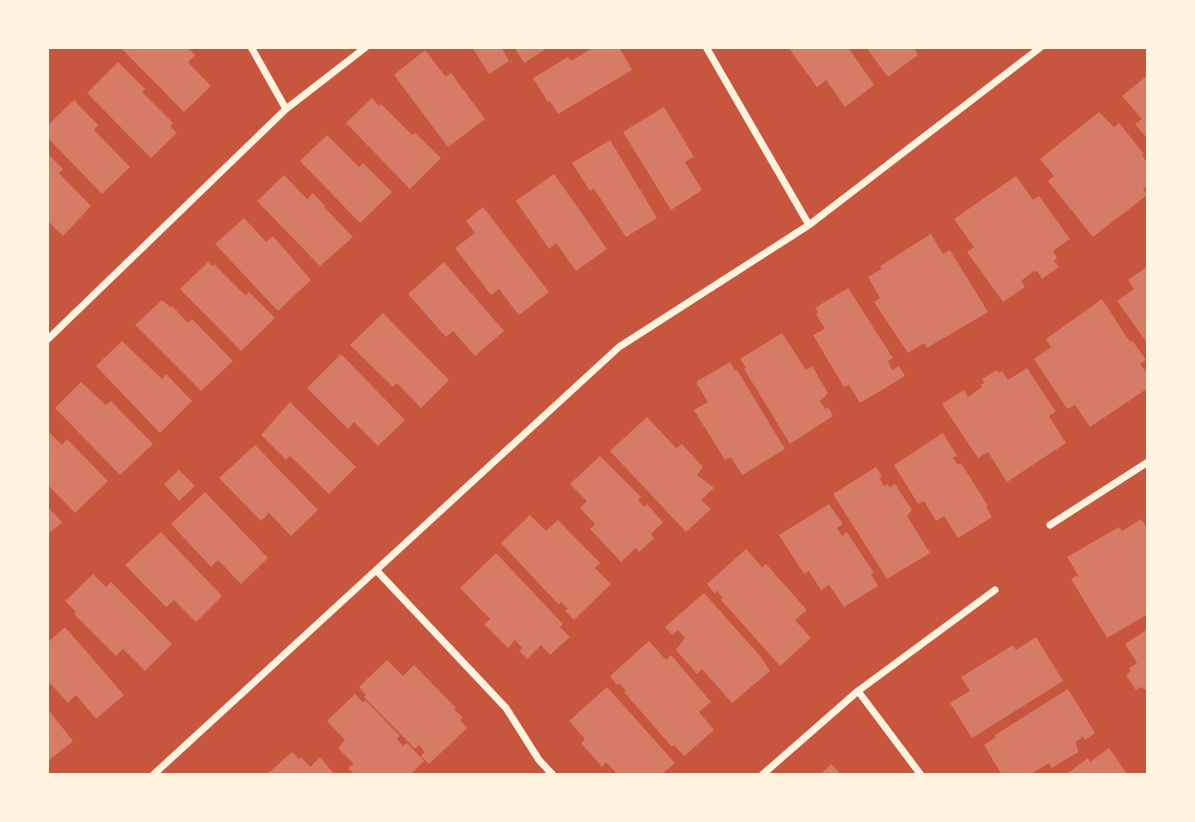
<svg xmlns="http://www.w3.org/2000/svg" width="1195" height="822" viewBox="0 0 1195 822" font-family="'Titillium Web',sans-serif">
<style>
.building{fill:#d67c66}
.lines{fill:none;stroke-linecap:round;stroke-linejoin:round}
.minor{stroke:#fff3e0;stroke-width:7}
</style>
<rect width="100%" height="100%" fill="#c8553d"/>
<!-- building -->
<path class="building" d="M120,47h67l8,8 -7,7 23,24 -27,26z
M472,47h29l8,14 -20,13z
M514,47h35l-25,16z
M594,47h25l13,23 -74,44 -8,-13 -2,1 -15,-24 35,-21 3,4z
M788,47h60l26,38 -29,22 -19,-27 -9,7z
M866,47h47l5,8 -30,22z
M425,50l21,27 5,-4 34,46 -37,28 -54,-72z
M118,62l27,27 -3,3 31,31 -3,3 7,7 -26,25 -64,-65z
M1148,75v64l-13,-15 7,-5 -20,-23z
M372,98l7,8 2,-2 31,31 3,-2 26,25 -31,31 -64,-66z
M74,100l24,25 -4,5 36,37 -28,27 -55,-57v-11z
M664,107l30,50 -9,5 17,28 -31,20 -48,-78z
M1099,112l15,15 5,-4 25,31 -2,2 6,7v22l-5,4 4,6 -54,42 -45,-56 6,-5 -14,-17z
M327,135l32,32 4,-4 29,29 -32,31 -60,-62z
M610,140l47,78 -31,19 -32,-48 -4,2 -18,-28z
M47,153l16,16 -4,4 32,33 -28,30 -16,-16z
M554,174l53,75 -31,22 -20,-28 -7,6 -33,-48z
M284,175l23,24 6,-6 12,13 -1,1 29,30 -33,29 -63,-65z
M1016,176l17,24 6,-4 31,43 -17,12 4,7 -3,3 5,6 -17,12 -4,-7 -4,-1 -13,10 4,6 -22,15 -36,-50 7,-5 -20,-28z
M483,207l66,85 -30,23 -20,-26 -8,6 -36,-47 20,-15 -9,-12z
M244,218l22,24 7,-6 38,44 -33,31 -63,-67z
M931,234l12,20 7,-4 38,62 -61,36 -3,-5 -16,10 -34,-51 6,-4 -12,-21 14,-8 -2,-3z
M208,262l4,4 2,-2 31,31 4,-3 26,26 -34,33 -61,-62z
M444,262l60,69 -29,25 -22,-25 -7,6 -38,-43z
M1148,266v78l-31,-43 17,-12 -6,-9z
M848,288l45,70 -5,3 4,9 7,-4 6,10 -45,27 -11,-18 -5,2 -31,-52 12,-6 -9,-15 2,-2 -3,-4z
M1102,299l28,43 2,-2 14,20 -6,4 8,11v13l-58,39 -15,-22 -8,4 -33,-50 17,-12 -5,-8z
M162,300l8,7 2,-1 16,17 4,-4 41,42 -32,30 -66,-66z
M383,313l66,67 -28,28 -24,-25 -4,4 -43,-42z
M782,333l24,37 6,-4 16,27 -8,8 5,8 3,-2 5,9 -43,28 -46,-75 2,-1 -6,-9z
M122,341l40,38 4,-5 26,27 -32,32 -64,-67z
M341,354l64,66 -27,26 -24,-24 -6,7 -41,-41z
M730,362l5,9 2,-1 48,79 -43,26 -11,-18 -6,3 -31,-50 14,-8 -12,-20z
M1027,368l29,44 -7,4 17,27 -59,39 -19,-30 -10,6 -36,-54 22,-14 4,7 14,-10 -2,-2 4,-2 -2,-4 15,-9 2,3 3,-2 6,9z
M81,382l25,23 5,-4 42,43 -33,31 -65,-67z
M290,402l66,65 -27,27 -39,-38 -4,4 -25,-25z
M647,417l29,31 6,-4 21,23 -6,8 17,13 -13,12 10,9 -25,23 -76,-81z
M47,430l15,15 5,-6 41,42 -33,32 -28,-29z
M943,433l14,23 -4,2 5,7 3,-2 27,43 -2,1 6,10 -34,21 -14,-22 -8,5 -12,-20 -6,3 -24,-39z
M255,445l63,65 -27,26 -22,-23 -8,8 -42,-43z
M600,456l41,41 -3,3 6,7 3,-3 16,18 -12,12 3,4 -15,14 -3,-4 -15,14 -31,-33 5,-5 -15,-16 7,-7 -17,-17z
M876,467l6,9 -3,2 5,8 3,-2 3,3 5,-3 17,26 -5,6 23,37 -43,26 -54,-85z
M179,470l16,16 -16,15 -15,-17z
M205,492l63,66 -27,26 -23,-24 -7,7 -40,-43z
M829,504l14,20 -6,4 5,8 5,-4 27,41 -3,1 7,12 -34,21 -15,-22 -8,5 -12,-19 -5,3 -25,-39z
M47,506l15,16 -15,13z
M530,515l16,16 12,-11 42,43 -5,5 16,16 -37,36 -9,-9 3,-2 -7,-7 -2,3 -58,-62z
M1141,519l7,11v84l-41,24 -36,-59 7,-4 -11,-18 52,-30 3,4z
M161,532l61,64 -26,26 -22,-22 -8,7 -41,-42z
M746,549l16,18 4,-3 41,46 -12,10 16,18 -31,28 -59,-66 2,-2 -6,-7 -2,3 -8,-10z
M496,553l67,71 -3,3 10,10 -20,18 -9,-10 -14,14 -8,-8 3,-3 -7,-8 -7,8 -24,-24 6,-5 -30,-31z
M93,574l13,13 5,-5 61,62 -27,27 -22,-22 -7,7 -42,-42 2,-2 -11,-11z
M704,593l57,64 9,14 -38,32 -30,-34 -5,5 -21,-24 9,-12 -7,-8 -6,5 -7,-8z
M65,627l59,68 -28,24 -20,-24 -8,8 -21,-23v-37z
M1148,629v62l-7,-4 -5,3 -10,-15 5,-4 -2,-3 8,-5 -12,-19z
M1036,637l27,44 -91,57 -22,-35 20,-12 -9,-14 52,-32 3,5z
M649,641l17,19 5,-5 40,47 -12,10 15,18 -30,26 -10,-11 -2,2 -48,-55 2,-1 -6,-7 -3,1 -7,-9z
M387,660l16,16 11,-11 42,43 -2,1 9,9 -3,2 7,8 -38,36 -8,-8 4,-4 -6,-7 -4,4 -51,-52 2,-2 -7,-8z
M607,687l68,76 -14,12h-43l-12,-13 -4,5 -21,-24 4,-4 -16,-18z
M1068,689l27,44 -10,7 -2,-3 -7,5 2,10 -26,16 -3,-5 -20,12h-27l-18,-30 12,-8 -1,-2z
M355,694l8,9 2,-3 35,36 -3,3 6,7 4,-3 17,18 -14,14h-55l-7,-7 6,-4 -16,-16 7,-8 -18,-19z
M47,708l26,33 -26,21z
M1109,748l19,27h-63l23,-17 2,4z
M292,752l7,7 2,-2 9,10 10,-10 15,18h-69z
M831,764l11,11h-22z"/>
<g class="lines">
<!-- minor -->
<path class="minor" d="M251,47l35,62
M706,47l103,178
M47,340l239,-231 80,-62
M1050,525l98,-63
M377,571l129,137 33,52 14,15
M858,691l63,84
M153,775l466,-428 190,-122 232,-178
M762,775l96,-84 137,-101"/>
</g>
<!-- border -->
<rect width="1195" height="822" fill="none" stroke="#fff3e0" stroke-width="98"/>
</svg>
